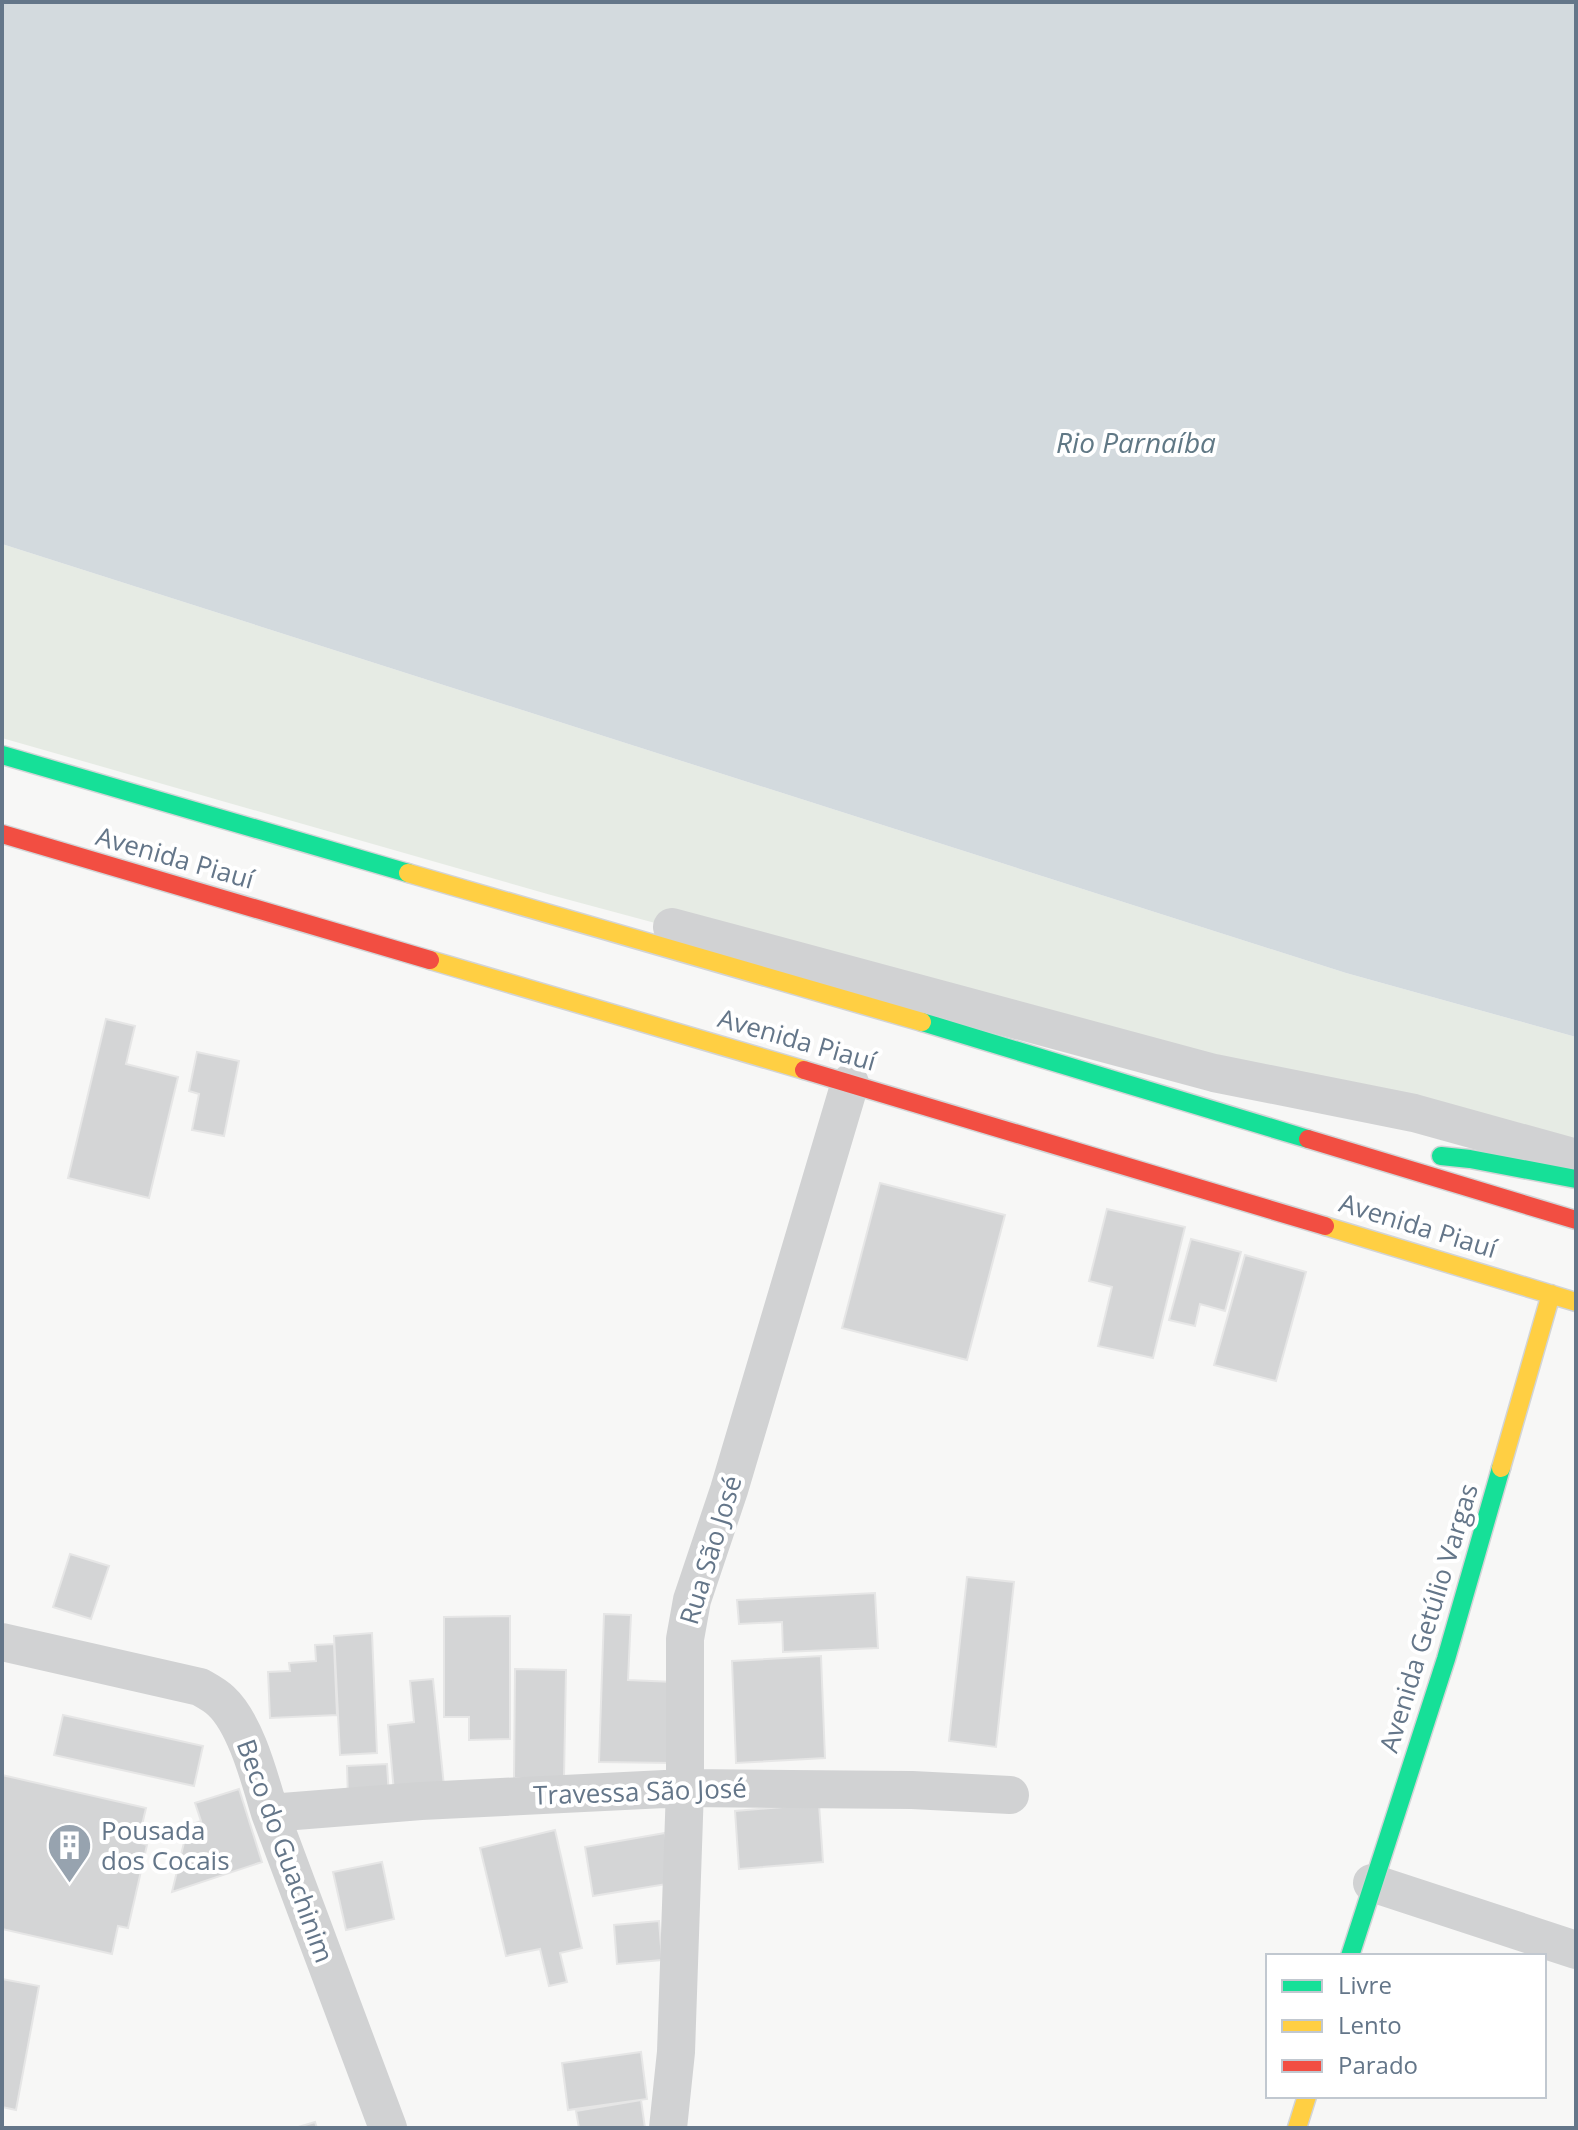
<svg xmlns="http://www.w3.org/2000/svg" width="1578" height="2130" viewBox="0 0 1578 2130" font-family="'Open Sans',sans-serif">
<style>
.green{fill:#e6ebe4}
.water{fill:#d3dade}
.building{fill:#d4d5d6;stroke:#e6e6e6;stroke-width:2}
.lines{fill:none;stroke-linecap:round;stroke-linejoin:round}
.fast-casing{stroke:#d2d4d6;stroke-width:21}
.slow-casing{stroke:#d2d4d6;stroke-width:21}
.jam-casing{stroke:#d2d4d6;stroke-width:21}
.street{stroke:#d1d2d3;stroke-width:38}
.fast{stroke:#16e098;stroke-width:18}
.slow{stroke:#ffcf43;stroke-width:18}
.jam{stroke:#f24e42;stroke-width:18}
.labels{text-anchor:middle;stroke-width:8;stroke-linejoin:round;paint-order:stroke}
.street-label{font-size:26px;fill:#647689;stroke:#fff}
.poi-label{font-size:26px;fill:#647689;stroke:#fff;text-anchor:start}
.water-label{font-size:28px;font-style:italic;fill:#607885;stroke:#fff}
</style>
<rect width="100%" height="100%" fill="#f7f7f6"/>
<!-- green -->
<path class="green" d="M2,544l1344,429 230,64v121l-362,-85 -663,-178 -549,-157z"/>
<!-- water -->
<path class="water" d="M2,2h1574v1035l-230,-64 -1344,-429z"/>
<!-- building -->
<path class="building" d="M106,1019l29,7 -9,38 52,13 -29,121 -81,-20z
M197,1052l42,9 -15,75 -32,-6 7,-36 -10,-3z
M880,1183l125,32 -38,145 -125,-32z
M1107,1209l78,18 -32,131 -55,-12 14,-59 -23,-6z
M1191,1239l50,13 -16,59 -25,-7 -5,22 -26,-6z
M1245,1255l61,17 -30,109 -62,-16z
M70,1554l39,12 -18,53 -38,-12z
M967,1577l47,5 -18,165 -47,-6z
M875,1593l3,55 -95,4 -1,-30 -43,2 -2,-24z
M604,1614l27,1 -3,65 47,2 -3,81 -73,-1z
M510,1616v123l-41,1v-23h-25v-100z
M372,1633l5,120 -37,2 -6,-119z
M334,1644l3,71 -67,3 -2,-46 22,-1 -1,-8 27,-2 -1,-16z
M821,1656l4,102 -89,5 -4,-102z
M515,1669l51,1 -2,108h-50z
M433,1679l11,107 -50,6 -6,-67 26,-3 -4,-41z
M63,1715l140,31 -9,40 -140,-31z
M387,1764l2,33 -41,2 -1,-33z
M2,1775l144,33 -8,34 9,3 -19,83 -10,-2 -6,28 -110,-25z
M239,1789l23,73 -90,30 16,-66 13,-5 -6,-18z
M819,1804l4,58 -84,7 -4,-58z
M555,1830l27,118 -22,5 7,29 -18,4 -9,-37 -34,7 -26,-108z
M665,1833l8,50 -80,13 -8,-49z
M382,1862l12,57 -48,11 -13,-58z
M659,1921l3,39 -45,4 -3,-39z
M2,1979l37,7 -23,124 -14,-3z
M641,2052l6,47 -79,11 -6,-47z
M641,2100l4,28h-66l-3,-17z
M315,2122l2,6h-22z"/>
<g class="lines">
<defs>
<path id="fast" d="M2,755l406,118
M922,1022l386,117
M1441,1156l29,3 106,20
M1350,1956l96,-297 55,-191"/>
<path id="slow" d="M408,873l514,149
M430,960l374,110
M1325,1226l251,76
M1501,1468l50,-174
M1297,2128l10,-32"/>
<path id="jam" d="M2,834l428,126
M804,1070l521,156
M1308,1139l268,81"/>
</defs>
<!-- fast casing -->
<use href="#fast" class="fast-casing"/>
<!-- slow casing -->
<use href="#slow" class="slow-casing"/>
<!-- jam casing -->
<use href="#jam" class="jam-casing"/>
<!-- street -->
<path class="street" d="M672,927l542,146 200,40 162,45
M2,1642l198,45c7,4 15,8 21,14 25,23 39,79 49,112l118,315
M270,1813l151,-12 264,-13 227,2 98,5
M1372,1883l204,67
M668,2128l8,-76 9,-264v-149l7,-39 37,-110 121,-407"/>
<!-- fast -->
<use href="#fast" class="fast"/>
<!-- slow -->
<use href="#slow" class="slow"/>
<!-- jam -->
<use href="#jam" class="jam"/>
</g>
<!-- icons -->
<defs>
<symbol id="building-pin" viewBox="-11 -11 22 30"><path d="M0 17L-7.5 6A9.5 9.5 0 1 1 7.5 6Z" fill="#97a3af" stroke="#fff"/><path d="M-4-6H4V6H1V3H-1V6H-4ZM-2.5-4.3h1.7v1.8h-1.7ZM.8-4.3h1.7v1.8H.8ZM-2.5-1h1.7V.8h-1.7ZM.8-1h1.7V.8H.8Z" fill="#fff"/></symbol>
</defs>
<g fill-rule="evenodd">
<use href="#building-pin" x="44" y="1820" width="51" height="69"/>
</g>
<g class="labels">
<!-- street labels -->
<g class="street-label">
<text transform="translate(175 858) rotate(16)" y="9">Avenida Piauí</text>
<text transform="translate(797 1040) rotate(16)" y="9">Avenida Piauí</text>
<text transform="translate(1418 1226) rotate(17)" y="9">Avenida Piauí</text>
<text transform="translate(711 1550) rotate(-73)" y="9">Rua São José</text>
<text transform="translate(1429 1618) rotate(-73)" y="9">Avenida Getúlio Vargas</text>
<text transform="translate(640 1792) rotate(-2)" y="9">Travessa São José</text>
<text transform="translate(285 1851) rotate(70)" y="9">Beco do Guachinim</text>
</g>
<!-- poi labels -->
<g class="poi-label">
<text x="101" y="1840">Pousada<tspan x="101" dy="30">dos Cocais</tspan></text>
</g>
<!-- water labels -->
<g class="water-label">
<text x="1136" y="453">Rio Parnaíba</text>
</g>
</g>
<!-- border -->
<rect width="1578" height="2130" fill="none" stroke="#647689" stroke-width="8"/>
<!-- legend -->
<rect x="1266" y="1954" width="280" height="144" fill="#ffffff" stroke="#c1c8d0" stroke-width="2"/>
<rect x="1282" y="1980" width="40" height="12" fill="#16e098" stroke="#c1c8d0" stroke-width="2"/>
<text x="1338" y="1994" font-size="24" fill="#647689">Livre</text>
<rect x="1282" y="2020" width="40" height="12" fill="#ffcf43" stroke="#c1c8d0" stroke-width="2"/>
<text x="1338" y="2034" font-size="24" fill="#647689">Lento</text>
<rect x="1282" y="2060" width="40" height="12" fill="#f24e42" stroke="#c1c8d0" stroke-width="2"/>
<text x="1338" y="2074" font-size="24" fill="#647689">Parado</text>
</svg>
